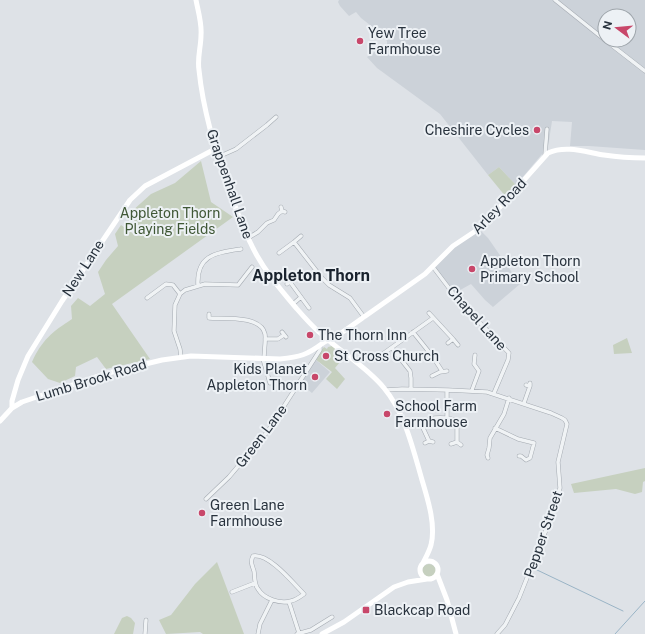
<svg xmlns="http://www.w3.org/2000/svg" width="645" height="634" viewBox="0 0 645 634" font-family="'Public Sans',sans-serif">
<style>
.built{fill:#ccd2d9;fill-rule:evenodd}
.green{fill:#c6d0bf}
.lines{fill:none;stroke-linecap:round;stroke-linejoin:round}
.stream{stroke:#9ab4c6;stroke-width:1}
.street-casing{stroke:#a4aab1;stroke-width:4.5}
.street{stroke:#f0f3f5;stroke-width:3.5}
.secondary{stroke:#fff;stroke-width:5}
.poi-dot{fill:#c8476a;stroke:#edf1f5;stroke-width:1.5}
.labels{text-anchor:middle;stroke-width:4;stroke-linejoin:round;paint-order:stroke}
.poi-label{font-size:14px;fill:#28323d;stroke:#edf1f5;text-anchor:start}
.street-label{font-size:14px;fill:#28323d;stroke:#edf1f5}
.park-label{font-size:14px;fill:#405836;stroke:#edf1f5}
.quarter-label{font-size:16px;font-weight:bold;fill:#1a232e;stroke:#edf1f5}
</style>
<rect width="100%" height="100%" fill="#dee2e7"/>
<!-- built -->
<path class="built" d="M339,0h306v150l-56,-4h-19l2,-24 -20,-1 -4,26 -32,38 -17,-18 -11,8 -48,-61 -63,-46 -10,-11 20,-13v-3l-8,-9 -18,-14 -5,-6 -7,4 -9,-10 -2,-4zM605,16h24v24h-24z
M479,229l9,9 32,46 -27,23 -8,-7 -14,-16 -18,10 -20,-27 15,-17z
M316,360l14,12 -18,21 -11,-9 9,-17z"/>
<!-- green -->
<path class="green" d="M201,161l10,41 22,15 -121,87 38,55 -44,10 -9,-12 -21,10 -1,9 -15,7 -12,-4 -16,-17c10,-22 20,-30 40,-43l-1,-13 7,-8 12,8 15,-12 -7,-22 8,-12 12,-14 -3,-12 6,-9 14,10 3,-6 -7,-17 20,-18 24,-11z
M499,167l17,18 -10,12 -18,-22z
M627,338l5,15 -18,1 -1,-9z
M332,346l13,10 -10,12 10,11 -8,10 -11,-10 6,-7 -17,-13 9,-12 3,2 1,-2z
M645,468v13l-2,1 -1,10 -7,2 -19,-5 -42,4 -3,-9z
M217,562l27,72h-41l-3,-2 -34,2 -7,-14 12,-5 24,-31z
M422 571a7 7 0 1 1 14 0a7 7 0 1 1-14 0Z
M127,616l4,2 4,5 -2,11h-19l8,-16z"/>
<g class="lines">
<!-- stream -->
<path class="stream" d="M535,569l88,42
M615,634l30,-33"/>
<defs>
<path id="street" d="M555,0l50,40
M605,40l40,31
M545,155l2,-26
M218,157l18,-8 31,-24 9,-8
M281,207l1,4 3,1
M301,236l-7,6 28,36 7,7 21,13 14,19
M248,238l10,-6 9,-9 7,-3 4,-6 4,-3
M279,253l15,-11
M433,267l25,33 51,53 -1,7 -14,33
M290,282l19,26
M287,284l6,-4
M198,286c-2,-31 17,-33 43,-37
M147,298l19,-14 7,1 7,9
M293,304l8,-7
M429,313l24,26
M209,314v4c15,1 52,-3 56,16 1,8 -1,17 -1,25
M282,332l4,5
M413,332l20,25 9,14
M265,339h13l6,-4
M448,343l5,-4 5,6
M392,348l18,23 1,7v11
M384,353l49,-35
M181,357l-1,-8 -6,-18 1,-26 5,-11 5,-4 20,-6 33,1 14,-18
M263,359l7,24
M432,376l8,-4 7,-1
M526,385l4,1v-3
M386,390l16,-1 46,1 39,2 64,21 11,5 3,2 2,4 -9,38 2,26 -10,32 -31,78 -14,27 -8,9
M472,390l7,-19 -5,-7 1,-9
M524,403l6,-17
M447,418v-28
M495,428l23,11 16,4 -4,15 -4,2 -5,-4h-2
M429,441l-6,-13 1,-6c6,-6 26,-5 33,-1v21
M425,443l4,-2 4,1
M451,444l6,-2 4,3
M488,458l-1,-3 2,-7 1,-10 14,-24 5,-16
M206,499l23,-22 39,-46 52,-81v-4
M253,556c16,-3 40,27 51,38 -4,3 -8,6 -13,7 -11,3 -27,-2 -33,-12 -4,-5 -3,-12 -4,-18 -2,-6 -4,-9 -1,-15z
M232,592l23,-9
M289,602l10,31
M145,634l1,-14
M258,634l2,-10 12,-24
M297,634l14,-4 21,-13"/>
</defs>
<!-- street casing -->
<use href="#street" class="street-casing"/>
<!-- street -->
<use href="#street" class="street"/>
<!-- secondary -->
<path class="secondary" d="M196,0c2,11 6,23 5,35 0,12 -4,23 -2,35 4,40 16,79 29,117 7,19 14,39 23,57 11,24 29,45 46,65 7,8 14,16 22,23 21,20 47,34 65,56 21,25 29,61 38,92 6,20 14,45 9,65 -2,7 -5,12 -8,18
M12,408v-7l6,-21 10,-24 34,-55 68,-101 15,-14 70,-37
M0,421l12,-13 10,-6 82,-28 58,-14 29,-4 89,3c20,-2 27,-4 43,-16 4,-3 10,-5 14,-7l88,-62 28,-28 30,-20 65,-73c18,-8 37,-1 56,2 13,2 27,3 41,3
M420 570a9 9 0 1 1 18 0a9 9 0 1 1-18 0Z
M437,574l10,26 9,34
M322,634l22,-12 50,-35 14,-5 19,-3"/>
</g>
<!-- markers -->
<g class="poi-dot">
<circle cx="360" cy="41" r="4"/>
<circle cx="537" cy="130" r="4"/>
<circle cx="472" cy="269" r="4"/>
<circle cx="310" cy="335" r="4"/>
<circle cx="326" cy="356" r="4"/>
<circle cx="315" cy="377" r="4"/>
<circle cx="387" cy="414" r="4"/>
<circle cx="202" cy="513" r="4"/>
<rect x="362" y="606" width="8" height="8" rx="2"/>
</g>
<g class="labels">
<!-- poi labels -->
<g class="poi-label">
<text x="368" y="38">Yew Tree<tspan x="368" dy="16">Farmhouse</tspan></text>
<text x="529" y="135" text-anchor="end">Cheshire Cycles</text>
<text x="480" y="266">Appleton Thorn<tspan x="480" dy="16">Primary School</tspan></text>
<text x="318" y="340">The Thorn Inn</text>
<text x="334" y="361">St Cross Church</text>
<text x="307" y="374" text-anchor="end">Kids Planet<tspan x="307" dy="16">Appleton Thorn</tspan></text>
<text x="395" y="411">School Farm<tspan x="395" dy="16">Farmhouse</tspan></text>
<text x="210" y="510">Green Lane<tspan x="210" dy="16">Farmhouse</tspan></text>
<text x="374" y="615">Blackcap Road</text>
</g>
<!-- street labels -->
<g class="street-label">
<text transform="translate(230 184) rotate(71)" y="5">Grappenhall Lane</text>
<text transform="translate(499 206) rotate(-46)" y="5">Arley Road</text>
<text transform="translate(83 268) rotate(-57)" y="5">New Lane</text>
<text transform="translate(477 318) rotate(48)" y="5">Chapel Lane</text>
<text transform="translate(91 380) rotate(-17)" y="5">Lumb Brook Road</text>
<text transform="translate(261 436) rotate(-53)" y="5">Green Lane</text>
<text transform="translate(543 534) rotate(-71)" y="5">Pepper Street</text>
</g>
<!-- park labels -->
<g class="park-label">
<text x="170" y="218">Appleton Thorn<tspan x="170" dy="16">Playing Fields</tspan></text>
</g>
<!-- quarter labels -->
<g class="quarter-label">
<text x="311" y="281">Appleton Thorn</text>
</g>
</g>
<!-- north arrow -->
<g transform="translate(617 28) rotate(286)"><circle r="19" fill="#edf1f5" stroke="#9ea5ab"/>
<path d="M0-3L7 15L0 10L-7 15Z" fill="#c8476a"/>
<text y="-6" font-size="11" font-weight="bold" text-anchor="middle" fill="#28323d">N</text>
</g>
</svg>
